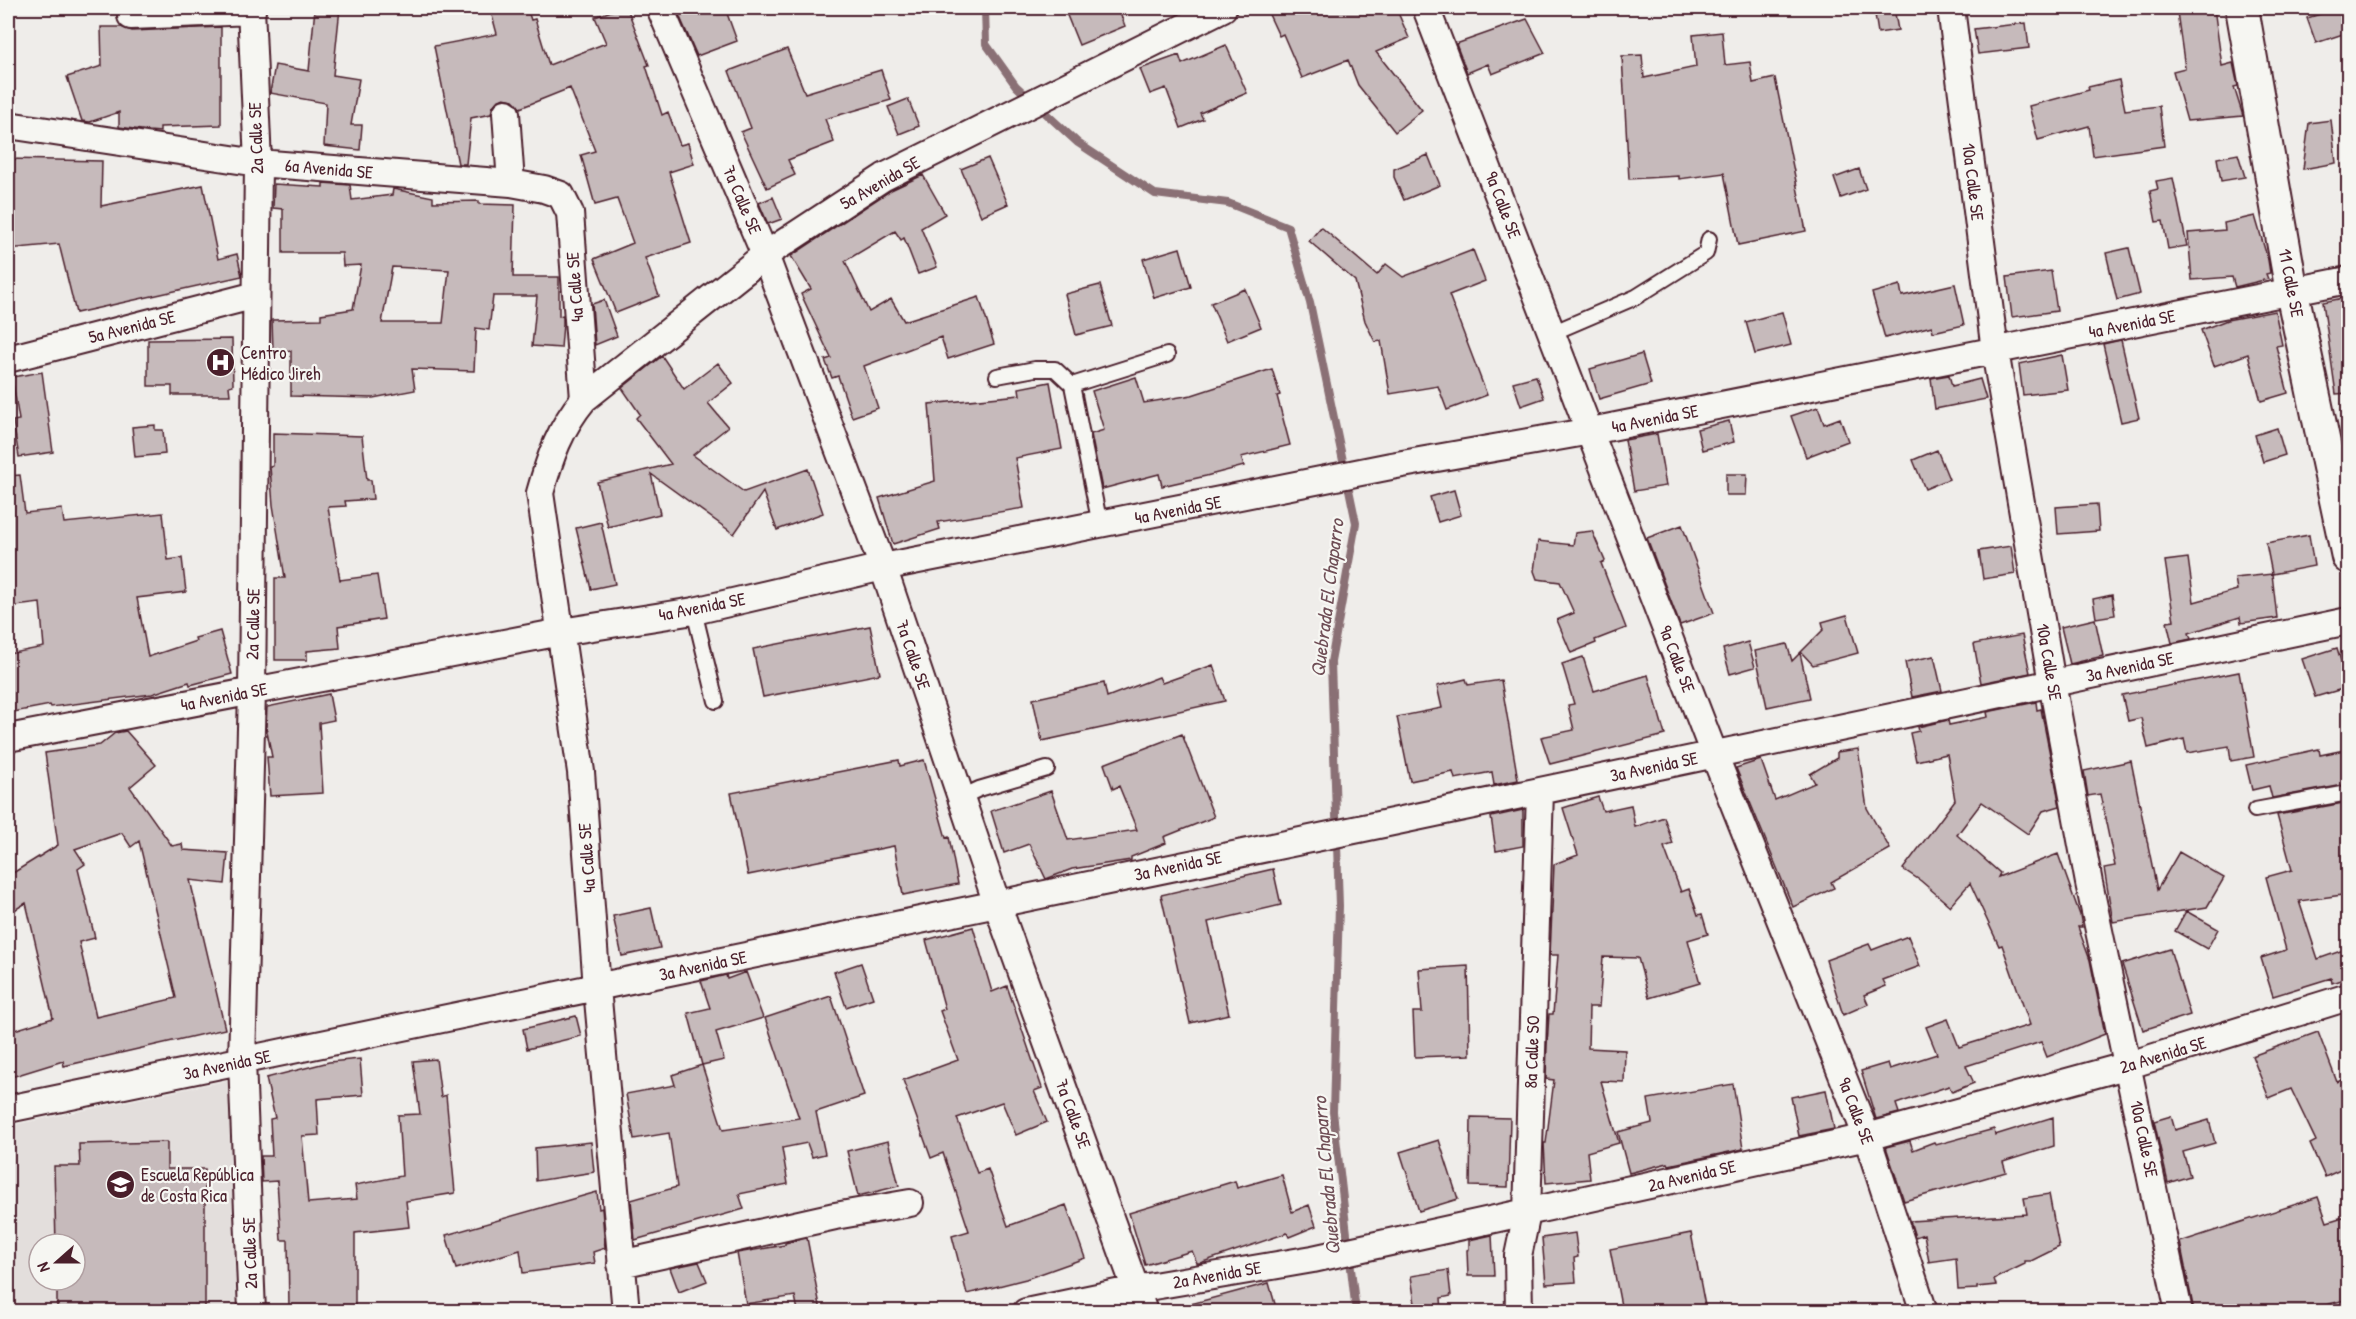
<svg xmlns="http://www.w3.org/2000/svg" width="2356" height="1319" viewBox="0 0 2356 1319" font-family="'Patrick Hand',sans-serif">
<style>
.built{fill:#e3dedc;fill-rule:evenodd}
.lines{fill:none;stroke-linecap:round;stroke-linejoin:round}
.stream{stroke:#8a6f74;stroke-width:8}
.building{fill:#c6babb;stroke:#4a1f2b;stroke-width:1.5;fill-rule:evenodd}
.service-casing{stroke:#4a1f2b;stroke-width:18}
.minor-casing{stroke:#4a1f2b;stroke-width:30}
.tertiary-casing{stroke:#4a1f2b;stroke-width:36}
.service{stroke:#f6f6f2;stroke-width:14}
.minor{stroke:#f6f6f2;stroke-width:26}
.tertiary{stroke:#f6f6f2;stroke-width:32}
.labels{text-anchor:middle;stroke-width:4.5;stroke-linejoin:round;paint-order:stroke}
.street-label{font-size:18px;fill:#4a1f2b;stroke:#f6f6f2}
.poi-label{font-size:18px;fill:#4a1f2b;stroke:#f6f6f2;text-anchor:start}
.water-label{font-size:20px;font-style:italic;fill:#6f4e56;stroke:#f6f6f2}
</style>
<rect width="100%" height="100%" fill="#efedea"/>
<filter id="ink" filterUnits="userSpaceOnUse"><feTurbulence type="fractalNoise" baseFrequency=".0167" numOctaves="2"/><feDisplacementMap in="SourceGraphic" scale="12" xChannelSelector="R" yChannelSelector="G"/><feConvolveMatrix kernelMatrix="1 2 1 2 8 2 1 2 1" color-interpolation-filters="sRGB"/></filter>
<g filter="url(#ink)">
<!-- built -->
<path class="built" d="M229,1080l7,231h-228v-185zM39,1244h36v36h-36z"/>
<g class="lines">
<!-- stream -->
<path class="stream" d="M985,8l1,36 30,42 62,57 77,51 73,9 60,24 22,76 46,220 -25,139 8,244 -6,206 23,200"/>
</g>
<!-- building -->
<path class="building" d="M315,8h25l-7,67 26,4 -8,46h11l-2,25 -36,-4 2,-43 -56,-10 5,-28 34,6z
M490,8h37l4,12 4,-1 14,46 57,-22 -11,-26 24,-9h8l22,57 -3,1 16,49 6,-3 12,33 8,-2 6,21 -25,8 22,71 -46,15 14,38 -43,17 -22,-54 39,-16 -16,-44 -22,6 -14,-50 14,-4 -25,-63 -50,20 -7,-8 -9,-2 -7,3 -4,5 -2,8 -20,4 -5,46h-8l-24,-118 63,-12z
M700,8h25l12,33 -40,15 -18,-41z
M1064,8h54l7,18 -46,19z
M1266,8h130l13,30 -33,14 46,58 -27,22 -37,-47 -10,-25 -46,18 -19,-44 -4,2z
M1874,8h20l4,22 -20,3z
M2214,8l8,58 11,-3 5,23 -4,1 9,29 -56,5 -14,-50 12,-3 -8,-56z
M2340,8h9v24l-33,11 -9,-25z
M1527,19l18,34 -53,21 -4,-10 -21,9 -11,-29z
M2026,23l3,25 -51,6 -4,-25z
M101,27h20l11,4 89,-4v98l-61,2v5l-11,-1 -30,-4v-15l-29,10 -8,-1 -15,-44 35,-11z
M1722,32l3,33 25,-3 3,21 22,-5 31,153 -68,14 -14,-72 -45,6v-3l-50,3 -7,-123 20,-1 2,23 52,-11 -3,-32z
M1226,45l21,48 -47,20 3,6 -22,9 -15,-40 -16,6 -10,-25 39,-14 3,9z
M787,49l18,44 76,-23 10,30 -66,19 9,23 -46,18 7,15 -28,13 -26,-56 10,-4 -22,-57z
M2119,80l6,30 34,-4 5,40 -71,10 -4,-30 -51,14 -9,-34 60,-16 -1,-3z
M908,99l11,27 -20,8 -11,-27z
M2331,120l5,43 -33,6 6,-46z
M2238,154l7,23 -24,4 -4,-23z
M1428,155l12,30 -36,15 -10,-23v-8z
M988,158l20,46 -27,12 -20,-47z
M8,159l94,2 -1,45 102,-21 15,74 19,-5 5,22 -166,37 -17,-69 -51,5z
M1859,169l7,20 -25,9 -7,-20z
M923,175l22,39 -24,14 16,39 -19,7 -14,-36 -3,2 -6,-9 -50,30 24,51 22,-13 13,22 75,-24 15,47 -46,15 -7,-22 -77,29 14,42 -26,9 -14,-41 -6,2 -7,-18 6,-2 -30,-64 10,-5 -20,-33 100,-66z
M2173,178l14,68 -19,3 -5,-28 -7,1 -6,-31 8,-2 -2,-8z
M323,183l27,2 2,15 40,-5 1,-6 40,8v5l46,-1v3l36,1 -2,72h46v39l4,-1v9l-2,24 -29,-2 5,-50h-44l-4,34 -13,-2 -2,43 -62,-2 3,21 -42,8 -82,-2v-45l-18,1 -1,-32 49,-1v-5l32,-5 8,-44 -18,1 -1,-13h-59v-44l-10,-1 1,-24 49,3zM392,267l57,3 -6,53h-61z
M773,197l9,22 -14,5 -9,-21z
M2255,216l13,44 2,13 -4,1 2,5 -33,8 -3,-10 -40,3 -4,-47 37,-3 -1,-7z
M1321,227l56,48 9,-11 17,13 70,-27 12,31 -36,14 38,100 -40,15 -9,-24 -48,8 -9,-53 -6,1 -10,-21 -10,-40 -46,-40z
M1180,248l11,39 -37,11 -11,-39z
M2129,248l11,46 -23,6 -11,-47z
M2051,271l6,40 -45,6 -5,-40z
M1955,284l9,41 -31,7 -1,-6 -47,12 -13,-45 28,-8 2,11z
M1100,285l12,41 -36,9 -11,-41z
M1245,289l16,38 -34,14 -16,-38z
M2349,297v96l-13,1 -13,-92z
M604,300l13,36 -22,9 -3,-41z
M2275,311l7,34 -6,1 12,47 -27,8 -13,-47 -34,12 -13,-36 26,-10z
M1782,312l9,33 -36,9 -9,-32z
M232,339l1,46 -4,1 1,9h-58v-9h-24v-46z
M2121,340l18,78 -18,4 -18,-78z
M1642,354l9,30 -52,15 -9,-30z
M2062,355l6,35 -45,5 -4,-31z
M662,356l22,33 34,-26 15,20 -25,20 20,24 -35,28 51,37 64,-23 15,44 -46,17 -14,-38 -29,42 -83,-60 9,40 -52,13 -11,-45 74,-18 -35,-46 4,-4 -18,-26z
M1272,369l8,26 -3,1 13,49 -49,12 3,9 -38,10 -44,10 -3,-12 -57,15 -11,-55 13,-4 -12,-39 44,-14 8,26 48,-8z
M42,372l11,80 -34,5 -6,-36 6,-1 -7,-43z
M1949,375l3,11 28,-7 6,20 -51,10 -4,-31z
M1536,376l8,22 -23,8 -8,-24z
M1050,382l12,67 -47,9 9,50 -86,14 2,7 -47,15 -14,-46 56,-17 -6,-77 91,-9 -1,-7z
M1818,407l6,17 16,-6 8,23 -42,16 -15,-41z
M1729,421l5,21 -32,8 -5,-21z
M155,425v5h8l2,24 -30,3 -3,-30z
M2277,428l8,27 -22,7 -8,-27z
M273,433l89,3 5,44h4l2,19 -28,2 1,5 -18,1 12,73 37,-5 7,44 -46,7 2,22 -33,3v9h-32v-82h10l-12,-73 -3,-38 3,-1z
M1657,434l9,52 -32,5 -9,-51z
M1937,450l12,29 -24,10 -12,-29z
M1726,474h21l-1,21h-20z
M20,475l5,38 37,-4 2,14 99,-10 5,47 14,-2 4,34 -49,6 11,59 48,-16 -1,-3 25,-7 12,43 -42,11 -1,-3 -37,12 -101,13 -1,-2 -42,8v-59l36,-7 -4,-44 -32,4v-131z
M1454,490l7,25 -23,7 -8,-25z
M2097,504l2,27 -41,3 -2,-27z
M601,522l14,62 -24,5 -15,-61z
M1682,525l32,88 -34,12 -33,-87z
M1592,531l13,30 -4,2 25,65 -31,12 1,3 -25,10 -14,-33 17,-7 -14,-31 -23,-3 -3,-8 4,-30 35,4 2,-12z
M2309,535l5,31 -42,8 -6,-31z
M2011,546l4,28 -32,5 -4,-28z
M2188,558l6,44 43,-12 -2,-12 37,-4 5,44 -36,5 -1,-6 -51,16 2,6 -19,4 -5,-21 7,-1 -9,-60z
M2112,595l3,20 -19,3 -3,-19z
M1847,615l11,38 -45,12 -12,-13 23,-23 -2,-7z
M2095,619l8,37 -33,8 -9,-37z
M870,626l10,48 -117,23 -10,-48z
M2022,635l8,38 -49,10 -7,-39z
M1748,642l7,25 -25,7 -7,-25z
M1787,644l5,17 8,-8 10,45 -43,9 -12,-56z
M2337,648l12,39 -34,10 -13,-38z
M1934,656l8,35 -30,6 -7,-35z
M1583,657l11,34 54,-16 17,60 -115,29 -9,-27 33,-7 -6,-25 6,-1 -12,-40z
M1213,665l12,36 -183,40 -9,-42 71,-16 3,14 52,-20 3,6z
M2239,672l15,85 -23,4 -2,-15 -42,7 -3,-14 -36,9 -7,-30 -13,3 -6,-26z
M1466,679l2,6 33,-5 17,100 -24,5 -2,-13 -37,7 -2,-7 -43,9 -13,-64 45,-9 -5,-22z
M329,694l5,26 -15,3 4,70 -53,3 -3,-39h5l-6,-30 1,-20z
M2036,702l1,8 4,-1 19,97 -17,5 -15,23 -46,-32 -25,33 43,38 -2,4 60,-23 22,61 2,12h-4l12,33 15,74 -58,23 -6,-15 -75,24 8,17 -22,9 -3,-6 -53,18 3,9 -23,6 -15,-48 27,-8 2,6 47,-15 -11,-27 22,-8 11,28 71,-22 -28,-80 -3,1 -29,-63 -20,23 -29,-25 -18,-12 52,-69 -8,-46 -31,7 -6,-28 9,-2 -1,-4 30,-7 1,5 39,-8 -1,-5z
M126,731l30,34 -26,22 42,59 10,-2 1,6 45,3 -3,31 -35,-4 35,149 -161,37 -1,-5 -55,17v-46l45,-14 -27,-115 -18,11v-38l50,-31 -13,-92 55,-8 15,-12zM122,833l9,14 8,-6 37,157 -80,19 -17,-75 16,-4 -17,-69 7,-5 -10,-15z
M1182,734l32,83 -50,20 2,6 -35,14v3l-59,9 -26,10 -17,-35 -25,9 -13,-42 60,-20 17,49 69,-10 -18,-44 -6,3 -9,-25z
M1858,749l9,59 23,41 -59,33 3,6 -41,19 -57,-139 25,-8 14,40 40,-17 -5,-9 27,-16v-6z
M2319,749l1,6 29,-6v35l-77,14 -3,-12 -17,4 -6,-25z
M899,760l1,6 24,-6 22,78 3,-1 9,47 -55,11 -9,-49 -146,29 -17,-82z
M2131,761l26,129 22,-38 45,26 -17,29 -94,15 -9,-54 11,-2 -15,-72 -12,2 -4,-25z
M1598,797l5,14 28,-6 4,22 29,-10 9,27 -9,3 17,45 8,-3 9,26 4,-1 6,20 -20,6 12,43 -51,15 -11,-40 -35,-1 -4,50h-10l-1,41 37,2 -1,32 -23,-1 18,62 -32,9 3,27 -44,4 -2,-40h2l8,-63 -8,-1 1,-33 2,-32h4l5,-59h-8l4,-91 24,-9 -15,-47z
M2349,802v92l-50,7 19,58 31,-11v29l-17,6 -1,-5 -58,18 -12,-38 25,-8 -20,-73 26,-7 -15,-55z
M1523,810v36l-27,5 -5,-34z
M1273,869l8,36 -73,17 21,92 -39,9 -29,-128z
M651,908l9,40 -38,8 -9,-40z
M2186,911l32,18 -11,20 -32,-18z
M973,927l19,65 15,-6 35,102 -8,3 13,31 -31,13 -14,-33 -45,16 20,55 11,-4 20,57 58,-21 19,53 -59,21 -59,15 -15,-58 17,-5 -26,-78 -12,5 -28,-78 55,-20 -18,-49 5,-2 -19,-69z
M1908,936l12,30 -37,14 3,6 -22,9 4,9 -25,11 -17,-55 43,-16 3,6z
M2170,949l20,66 -47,15 -21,-66z
M861,963l12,35 -27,9 -12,-35z
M1468,966l2,89 -55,2 -2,-45h9l-3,-43z
M746,972l17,46 -47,14 8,28 -22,5 -14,-52 22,-5 -9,-27 25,-6 1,4z
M831,996l33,100 -48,16 9,42 -13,3 -5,-14 -25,5 6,36 -49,10 5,15 -109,31 -4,-40 46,-13 -8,-54 -35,6 -8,-45 49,-9 -3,-10 30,-10 21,65 76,-12 -34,-100z
M576,1016l5,20 -54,13 -4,-20z
M2318,1032l19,50 12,-5v89l-24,11 -15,-33 6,-3 -25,-52 -22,9 -17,-42z
M360,1059l3,36 -46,4 2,36 -17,1 6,67 49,-4 -2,-14 47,-9 -4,-61 22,-1 -7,-53 23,-2 5,38 5,-2 9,98 -49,8 3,26 -54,6v76h-66l-1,-69h-7l-4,-59 -15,1 -1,-26h11l-2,-37 5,-1 -9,-40 63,-16z
M1733,1084l10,65 -74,16 -1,-2 -39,10 -11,-41 34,-9 -4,-24z
M1826,1090l8,39 -35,7 -8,-39z
M2171,1116l4,14 34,-10 6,23 -32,9 7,24 -22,7 -14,-62z
M1471,1117l39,1 -2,69 -38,-1z
M2053,1117l1,29 -51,16 3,10 -102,29 -18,-54 24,-6 3,9 21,-8 2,3 58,-16 1,6z
M1439,1140l19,59 -39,12 -19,-59z
M888,1141l11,45 -41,10 -11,-45z
M167,1142v27h38v142h-37v-3l-111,3v-31h18v-36h-19l-2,-78h26l-1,-22z
M591,1142l3,30 -58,9 -1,-33z
M1282,1175l10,37 17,-7 7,21 -27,11 -2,-4 -87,30h-3l-5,-12 -47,14 -16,-52 106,-32 2,7z
M597,1192l2,17 3,-1 3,40 -12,4 2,11 -72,10 -3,-23 -64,19 -10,-34z
M2049,1194l10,53 -28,14h-6v3l-31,15 2,6 -19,2v2l-19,1 -2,-32 -27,4 -5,-28 -9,3 -5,-16 117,-7 -3,-16z
M2318,1197l9,25 22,-7v84l-47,12h-108l-14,-69z
M1575,1233l3,24 -4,1 2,24 -30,2 -4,-46z
M1691,1233l15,78h-84l-12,-62z
M1492,1235l2,41h-26l-1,-26 2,-1v-9z
M807,1238l14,73h-23l-3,-15 -49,8 -9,-51 48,-8v-2z
M699,1262l8,19 -28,11 -9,-24z
M1448,1270l3,26 -10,2 1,13h-26l-5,-35z
M1269,1283l8,28h-90v-6z"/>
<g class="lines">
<defs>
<path id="service" d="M1552,333l84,-36 70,-44 3,-14
M997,376l38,-7h20l17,16
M1100,525l-28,-140 95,-30
M694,611l22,90
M962,797l17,-8 68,-20
M2255,810l93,-17"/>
<path id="minor" d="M251,8l7,155 -6,529 -10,369 10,251
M660,8l105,247 118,312 114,337 147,408
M1426,8l288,746 153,383 57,175
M1951,8l44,343 57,332 37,200 90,429
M131,16l121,-5
M506,113l5,70
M8,125l250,38 253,20 33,6 17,6 9,18 14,186
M8,359l248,-64
M8,738l553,-106 133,-21 189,-44 508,-101 200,-35 757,-151
M8,1109l1375,-285 965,-203
M621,1264l214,-48 75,-13
M626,1312l-29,-324 -16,-216 -41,-279c10,-36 20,-65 44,-94l181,-144 119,-78 339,-169
M1026,1312l110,-23 177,-30 554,-122 262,-72 219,-68
M1519,1312l-1,-56 9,-43 13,-422"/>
<path id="tertiary" d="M2242,8l50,284 56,265"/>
</defs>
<!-- service casing -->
<use href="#service" class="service-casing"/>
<!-- minor casing -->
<use href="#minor" class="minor-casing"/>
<!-- tertiary casing -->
<use href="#tertiary" class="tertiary-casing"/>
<!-- service -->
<use href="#service" class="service"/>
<!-- minor -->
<use href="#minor" class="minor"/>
<!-- tertiary -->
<use href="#tertiary" class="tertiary"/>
</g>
</g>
<!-- icons -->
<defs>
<symbol id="hospital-disc" viewBox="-11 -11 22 22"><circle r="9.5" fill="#4a1f2b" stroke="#f6f6f2"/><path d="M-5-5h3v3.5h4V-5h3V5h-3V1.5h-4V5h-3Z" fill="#fff"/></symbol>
<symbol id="school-disc" viewBox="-11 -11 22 22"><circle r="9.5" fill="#4a1f2b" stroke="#f6f6f2"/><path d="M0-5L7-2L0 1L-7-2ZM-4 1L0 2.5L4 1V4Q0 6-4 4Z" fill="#fff"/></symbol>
</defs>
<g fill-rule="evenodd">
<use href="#hospital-disc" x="204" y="346" width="33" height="33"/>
<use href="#school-disc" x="104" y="1168" width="33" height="33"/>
</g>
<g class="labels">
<!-- street labels -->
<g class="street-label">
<text transform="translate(256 138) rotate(-92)" y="6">2a Calle SE</text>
<text transform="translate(329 169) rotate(5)" y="6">6a Avenida SE</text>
<text transform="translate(1973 182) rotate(83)" y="6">10a Calle SE</text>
<text transform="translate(880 183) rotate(-30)" y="6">5a Avenida SE</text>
<text transform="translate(742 200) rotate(67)" y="6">7a Calle SE</text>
<text transform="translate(1503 205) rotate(69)" y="6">9a Calle SE</text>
<text transform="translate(2291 283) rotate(79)" y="6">11 Calle SE</text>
<text transform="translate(575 287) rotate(-94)" y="6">4a Calle SE</text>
<text transform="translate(2132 324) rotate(-11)" y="6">4a Avenida SE</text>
<text transform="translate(132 327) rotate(-14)" y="6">5a Avenida SE</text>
<text transform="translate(1655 419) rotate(-11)" y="6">4a Avenida SE</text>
<text transform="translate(1178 510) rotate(-11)" y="6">4a Avenida SE</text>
<text transform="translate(702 607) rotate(-11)" y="6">4a Avenida SE</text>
<text transform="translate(253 624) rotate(-89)" y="6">2a Calle SE</text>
<text transform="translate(913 655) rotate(71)" y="6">7a Calle SE</text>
<text transform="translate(1677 659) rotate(69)" y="6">9a Calle SE</text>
<text transform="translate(2049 662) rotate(80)" y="6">10a Calle SE</text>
<text transform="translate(2130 667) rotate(-12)" y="6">3a Avenida SE</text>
<text transform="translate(224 697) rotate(-11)" y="6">4a Avenida SE</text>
<text transform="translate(1654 767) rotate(-12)" y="6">3a Avenida SE</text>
<text transform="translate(587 858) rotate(-94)" y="6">4a Calle SE</text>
<text transform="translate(1178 866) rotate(-12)" y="6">3a Avenida SE</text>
<text transform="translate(703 966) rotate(-12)" y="6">3a Avenida SE</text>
<text transform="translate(1532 1052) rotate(-88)" y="6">8a Calle SO</text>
<text transform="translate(2163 1055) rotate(-17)" y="6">2a Avenida SE</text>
<text transform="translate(227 1065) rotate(-12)" y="6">3a Avenida SE</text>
<text transform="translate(1856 1111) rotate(69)" y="6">9a Calle SE</text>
<text transform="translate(1073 1114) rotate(70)" y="6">7a Calle SE</text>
<text transform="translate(2144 1139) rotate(78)" y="6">10a Calle SE</text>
<text transform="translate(1692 1176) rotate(-13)" y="6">2a Avenida SE</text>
<text transform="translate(250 1253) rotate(-92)" y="6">2a Calle SE</text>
<text transform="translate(1217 1275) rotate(-10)" y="6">2a Avenida SE</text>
</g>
<!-- poi labels -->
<g class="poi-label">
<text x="241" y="359">Centro<tspan x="241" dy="21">Médico Jireh</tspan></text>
<text x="141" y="1181">Escuela República<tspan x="141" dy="21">de Costa Rica</tspan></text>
</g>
<!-- water labels -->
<g class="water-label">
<text transform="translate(1327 598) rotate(-83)" y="7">Quebrada El Chaparro</text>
<text transform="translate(1326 1176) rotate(-95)" y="7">Quebrada El Chaparro</text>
</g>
</g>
<!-- margin -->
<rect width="2356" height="1319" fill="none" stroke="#f6f6f2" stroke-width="30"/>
<rect x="15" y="15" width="2326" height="1289" fill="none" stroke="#4a1f2b" stroke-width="2" filter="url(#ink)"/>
<!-- north arrow -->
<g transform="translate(57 1262) rotate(249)"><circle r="28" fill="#f6f6f2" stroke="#b1a0a2" stroke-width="1.5"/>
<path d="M0-4.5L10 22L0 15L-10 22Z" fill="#4a1f2b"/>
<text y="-9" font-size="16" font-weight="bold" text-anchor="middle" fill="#4a1f2b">N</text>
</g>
</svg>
